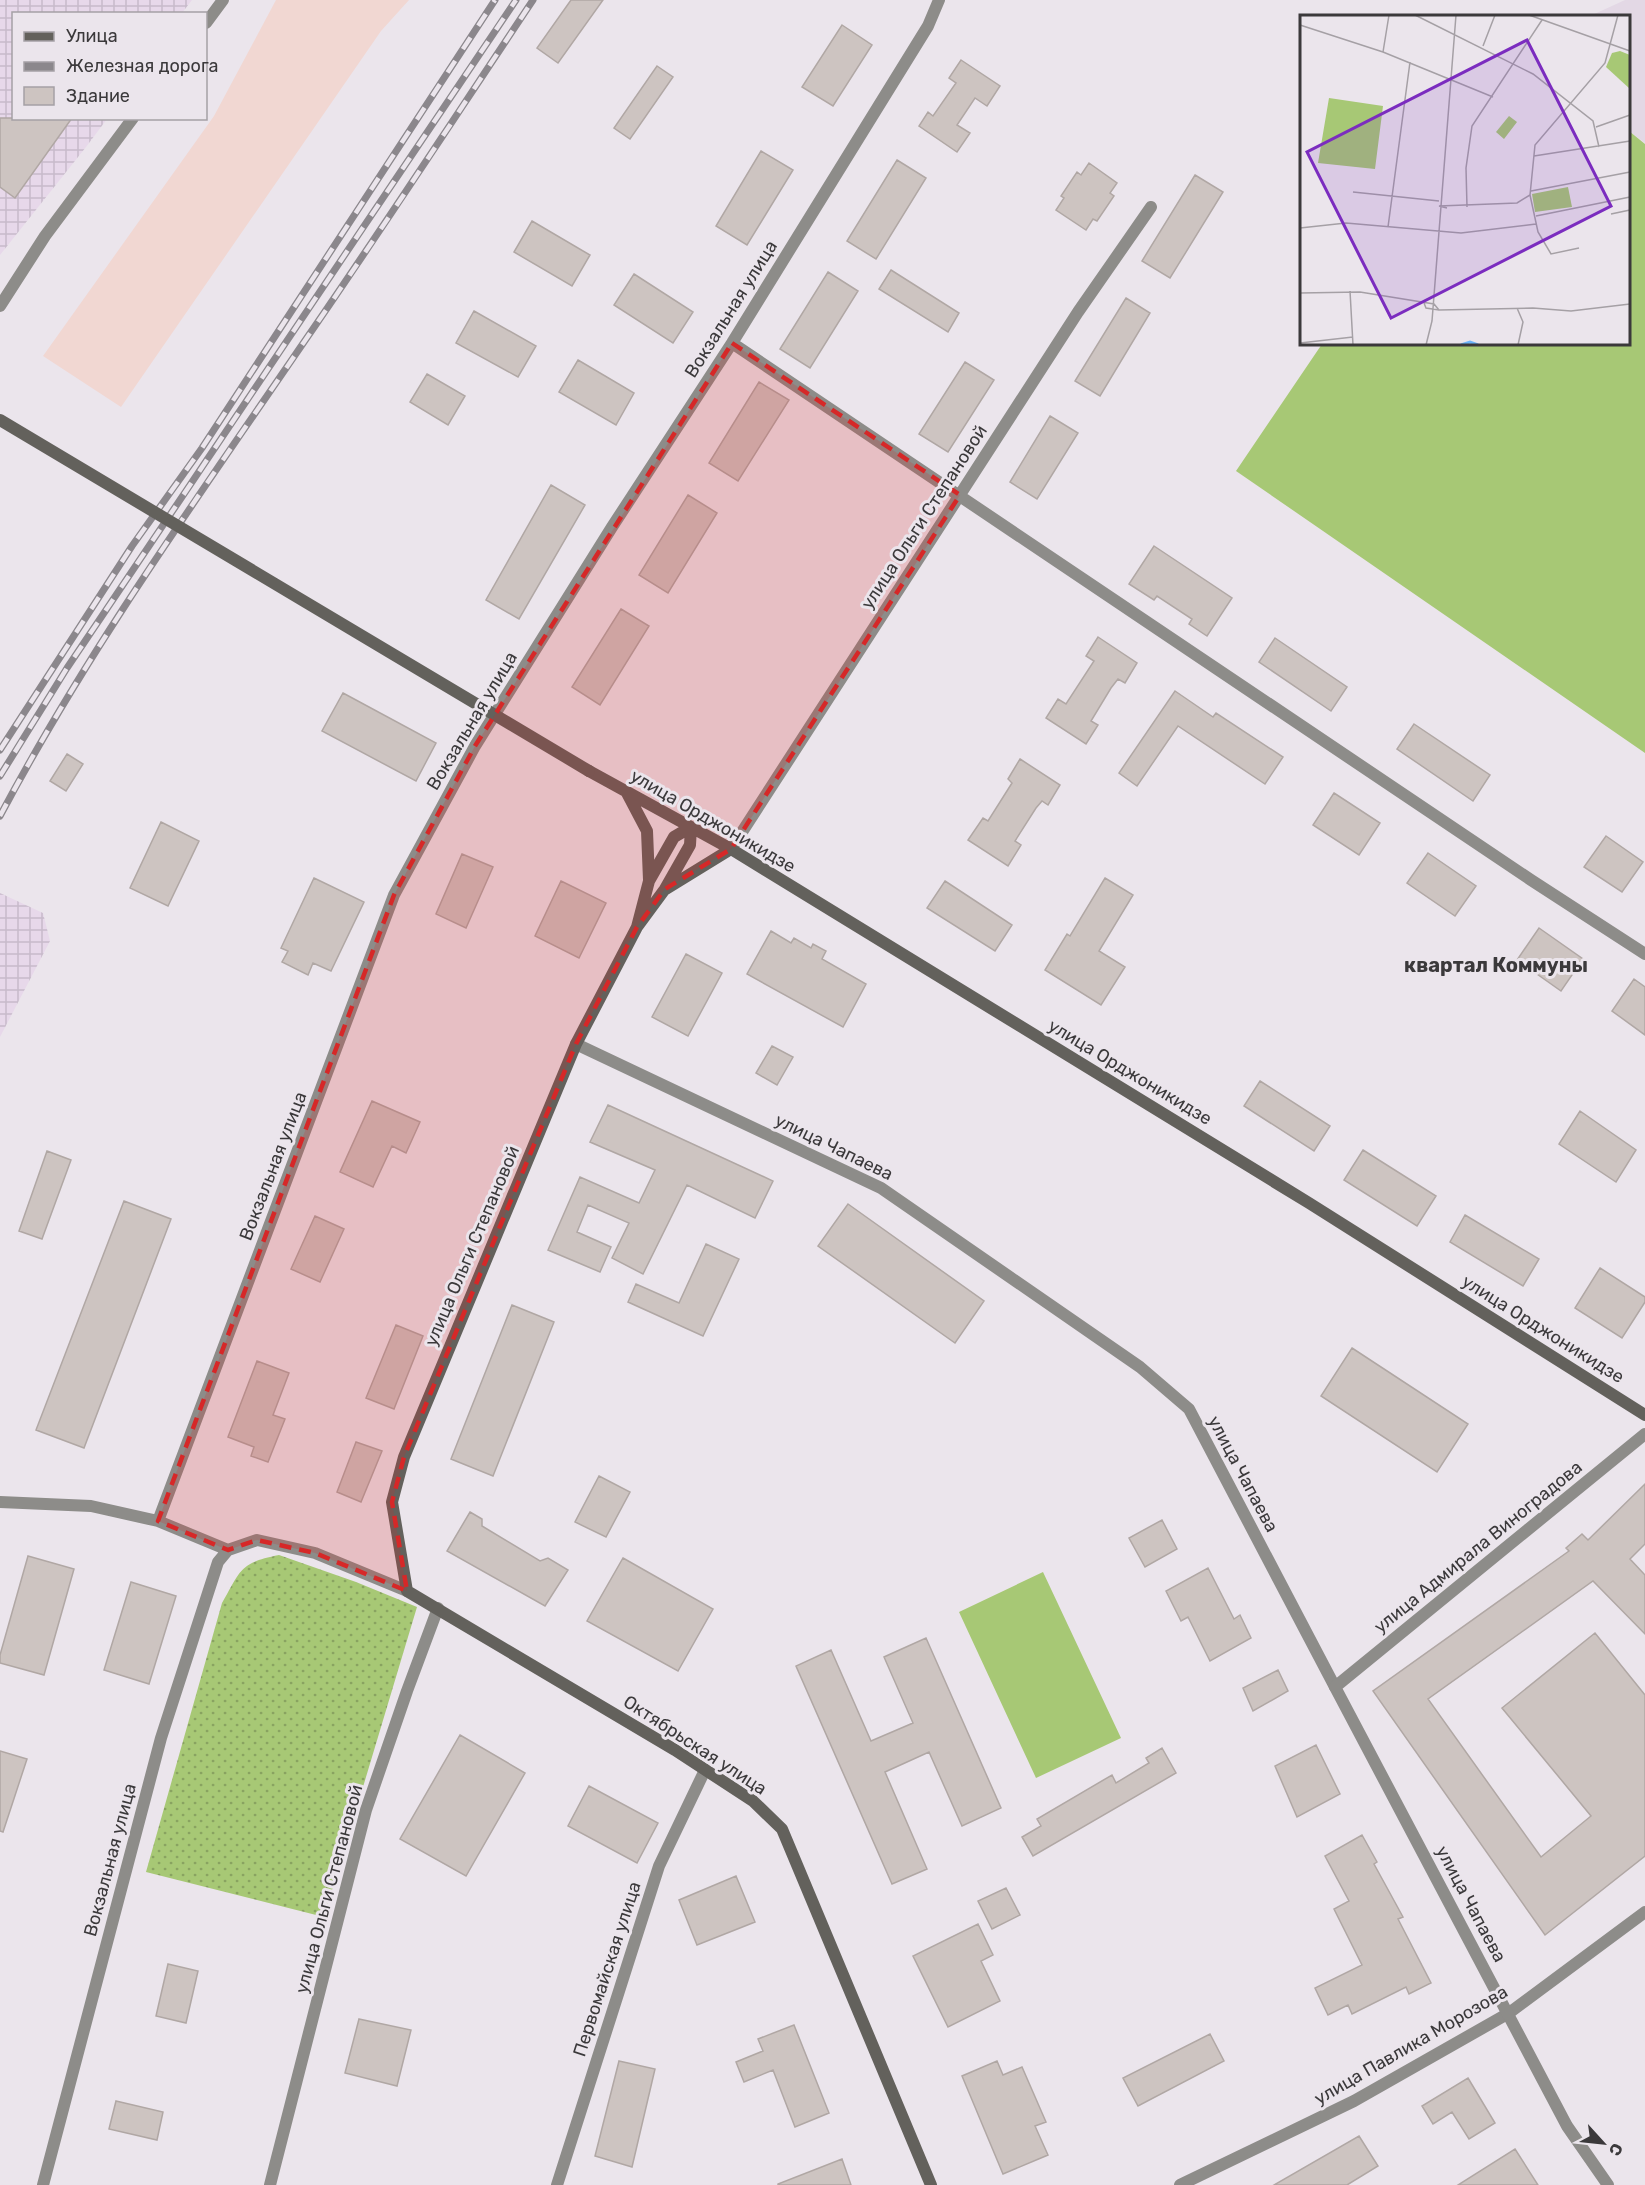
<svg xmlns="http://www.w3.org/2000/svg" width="1645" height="2185" viewBox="0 0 1645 2185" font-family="Rubik,sans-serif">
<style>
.commercial{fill:#f1d7d2}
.industrial{fill:url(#industrial-grid)}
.built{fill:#e3d8e5}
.grass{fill:url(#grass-dots)}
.garden{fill:#a7c875}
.building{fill:#cdc4c1;stroke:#b0a7a4;stroke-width:1.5}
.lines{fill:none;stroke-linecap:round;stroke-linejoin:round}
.minor{stroke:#8d8c89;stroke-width:12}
.tertiary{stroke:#8d8c89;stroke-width:12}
.secondary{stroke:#63615c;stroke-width:12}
.rail-casing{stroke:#8b878c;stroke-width:7}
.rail{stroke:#ebe5ec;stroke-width:4.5;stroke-dasharray:14;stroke-linecap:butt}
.secondary-bridge{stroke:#63615c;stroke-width:12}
.marked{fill:#d62828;fill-opacity:0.2;stroke:#d62828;stroke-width:4.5;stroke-dasharray:12 8;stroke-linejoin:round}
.labels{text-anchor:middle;stroke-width:6;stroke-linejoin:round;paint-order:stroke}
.street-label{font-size:18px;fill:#3b393b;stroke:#ebe5ec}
.neighbourhood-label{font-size:20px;font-weight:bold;fill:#3b393b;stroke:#ebe5ec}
.inset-river{fill:none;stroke:#6bb4fb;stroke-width:3}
.inset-road{fill:none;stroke:#a5a0a5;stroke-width:1.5}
.view{fill:#7b2cbf;fill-opacity:0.15;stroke:#7b2cbf;stroke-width:3}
.inset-edge{fill:none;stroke:#3b393b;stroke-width:3}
</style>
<defs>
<pattern id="industrial-grid" width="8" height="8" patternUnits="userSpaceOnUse" patternTransform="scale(1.5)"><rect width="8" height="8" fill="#e7d8ea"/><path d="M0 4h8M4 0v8" fill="none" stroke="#c7baca"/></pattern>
<pattern id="grass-dots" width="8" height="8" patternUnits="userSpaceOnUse" patternTransform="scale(1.5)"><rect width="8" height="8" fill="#a7c875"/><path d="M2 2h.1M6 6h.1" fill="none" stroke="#89a361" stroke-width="1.8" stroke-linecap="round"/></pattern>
</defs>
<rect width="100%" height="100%" fill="#ebe5ec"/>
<!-- commercial -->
<path class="commercial" d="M276,0h133l-28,31 -260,376 -78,-51 171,-240z"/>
<!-- industrial -->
<path class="industrial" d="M0,0h192l-10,13 -168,1v104l93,1 -21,28 -86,108z
M0,893l43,20 7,28 -50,96z"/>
<!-- built -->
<path class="built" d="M1625,0h20v143l-16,-12 -1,-115h-38z"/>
<!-- grass -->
<path class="grass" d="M279,1555l77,27 61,25 -93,310 -178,-45 76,-269c19,-33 17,-40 57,-48z"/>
<!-- garden -->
<path class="garden" d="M1629,131l16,13v609l-409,-282 86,-127h306z
M1043,1572l78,166 -85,40 -77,-166z"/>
<!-- building -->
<path class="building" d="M571,0h32l-45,63 -21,-15z
M842,25l30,20 -39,61 -31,-19z
M961,60l39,26 -13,20 -12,-8 -18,27 13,8 -13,19 -38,-26 9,-14 5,4 23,-33 -7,-5z
M657,66l16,11 -43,62 -16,-11z
M0,118h72l-57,80 -15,-11z
M761,151l32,19 -46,75 -31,-19z
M897,160l29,18 -50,81 -29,-18z
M1089,163l28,20 -7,10 4,3 -17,25 -4,-2 -7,11 -30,-20 8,-12 -3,-2 16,-24 4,3z
M1195,175l28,17 -53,86 -28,-17z
M532,221l58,34 -18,31 -58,-34z
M891,270l68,43 -11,19 -69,-43z
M828,272l30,19 -48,77 -30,-19z
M634,274l59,38 -20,31 -59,-38z
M1126,298l24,15 -50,83 -25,-15z
M474,311l62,35 -18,31 -62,-34z
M578,360l56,33 -18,32 -57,-33z
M965,362l29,18 -46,72 -29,-18z
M427,374l38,22 -17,29 -38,-23z
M759,382l30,18 -51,81 -29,-18z
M1050,416l28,17 -41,66 -27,-17z
M551,485l34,20 -66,114 -33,-19z
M688,495l29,18 -49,80 -29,-18z
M1154,546l78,52 -25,38 -18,-12 3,-5 -35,-23 -3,4 -25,-16z
M621,609l28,17 -49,79 -28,-18z
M1098,637l39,26 -12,20 -7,-4 -7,9 -20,33 7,4 -12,19 -40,-26 12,-19 8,5 28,-43 -8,-5z
M1275,638l72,49 -16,24 -72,-49z
M1175,691l38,26 3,-4 67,44 -18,27 -87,-58 -41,60 -18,-13z
M343,693l93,50 -20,38 -94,-50z
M1414,724l76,51 -17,26 -76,-52z
M67,754l16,10 -17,27 -16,-10z
M1020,759l40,26 -12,20 -6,-4 -6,7 -21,33 6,4 -13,21 -40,-26 15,-22 5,3 24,-38 -4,-4z
M1334,793l46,30 -21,32 -46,-30z
M161,822l38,19 -31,65 -38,-18z
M1606,836l37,26 -21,30 -38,-25z
M1428,853l48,33 -21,30 -48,-33z
M462,854l31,13 -27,61 -30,-14z
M314,878l50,24 -33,69 -18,-8 -5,12 -26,-13 6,-11 -7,-3z
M1105,878l28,17 -34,56 26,16 -24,38 -56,-35 22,-36 3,2z
M561,881l45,22 -27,55 -44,-22z
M945,881l67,44 -17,26 -68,-43z
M1539,928l44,31 -22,32 -44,-31z
M771,931l20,12 3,-5 17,10 2,-4 13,7 -4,8 44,25 -23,43 -96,-53z
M686,954l36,19 -34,63 -36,-19z
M1634,979l11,8v48l-33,-24z
M772,1046l21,11 -16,28 -21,-12z
M1260,1081l70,45 -16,25 -70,-45z
M372,1101l48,21 -14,31 -14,-7 -19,41 -33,-15z
M608,1105l165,76 -18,37 -68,-33 -44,89 -31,-16 17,-35 -41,-18 -11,27 34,15 -11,25 -52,-22 32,-73 59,26 16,-33 -65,-28z
M1580,1111l56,39 -20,32 -57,-38z
M1363,1150l73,46 -19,30 -73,-46z
M47,1151l24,9 -29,79 -23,-8z
M124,1201l47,18 -87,229 -48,-18z
M848,1204l136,97 -29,42 -137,-97z
M1465,1215l74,44 -16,27 -73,-44z
M315,1216l29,13 -24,53 -29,-13z
M706,1244l33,15 -36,77 -75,-34 8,-18 43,19z
M1600,1268l45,29v5l-23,36 -47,-30z
M512,1305l42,17 -61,154 -42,-17z
M396,1325l27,11 -29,73 -28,-11z
M1352,1348l116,76 -31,48 -116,-76z
M257,1361l32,12 -16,42 12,4 -17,43 -17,-6 3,-9 -26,-10z
M356,1442l26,9 -21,51 -24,-10z
M599,1476l31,16 -24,45 -31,-15z
M1645,1484v60l-15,15 15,16v59l-52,-53 -165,118 113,158 50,-41 -89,-108 93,-75 50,62v161l-100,79 -172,-244 196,-140 -3,-3 16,-14 6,6z
M470,1512l12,7v7l58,35 8,-3 20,12 -23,36 -98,-55z
M1162,1520l15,29 -32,18 -16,-29z
M28,1556l46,13 -30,106 -44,-12v-8z
M623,1558l90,51 -35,62 -91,-50z
M1208,1568l26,51 6,-4 11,23 -41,23 -22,-44 -7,4 -15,-30z
M131,1582l45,14 -27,88 -45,-14z
M926,1638l75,170 -39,18 -33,-74 -44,20 42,97 -35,15 -96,-218 35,-16 40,91 42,-18 -29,-66z
M1278,1670l10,21 -35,20 -10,-23z
M460,1735l65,38 -59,103 -66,-37z
M1316,1745l24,49 -43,23 -22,-51z
M1162,1748l14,25 -143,83 -11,-19 19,-11 -4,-7 75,-44 4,8 33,-20 -3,-5z
M0,1751l27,8 -24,73 -3,-1z
M589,1786l69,37 -21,40 -69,-37z
M1362,1835l15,27 -3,2 29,53 -5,2 33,64 -22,11 -3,-7 -54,27 -4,-9 -20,10 -13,-27 47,-23 -28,-56 15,-8 -24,-45z
M736,1876l19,46 -58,23 -18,-45z
M1006,1888l14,27 -28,14 -14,-28z
M978,1924l15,31 -12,6 19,40 -52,26 -35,-71z
M168,1964l30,7 -12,52 -30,-7z
M359,2019l52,11 -14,56 -52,-13z
M794,2025l35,88 -34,14 -22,-57 -29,12 -8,-20 27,-11 -5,-12z
M1210,2034l14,27 -86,45 -15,-28z
M619,2061l36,8 -23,98 -37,-11z
M997,2061l6,14 19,-8 24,55 -11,4 13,29 -45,19 -41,-98z
M1468,2078l27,45 -26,16 -17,-27 -19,12 -11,-18z
M116,2101l47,11 -6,28 -48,-11z
M1359,2136l19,30 -31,19h-73z
M1515,2149l23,36h-80z
M842,2159l9,26h-73v-1z"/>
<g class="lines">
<!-- minor -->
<path class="minor" d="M732,343l799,537 114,74
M731,849l347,-537 73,-105
M576,1044l305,144 259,179 49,42 146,278
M0,1502l91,4 67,15 70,29 29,-10 58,13 92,38
M158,1521l236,-626 81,-149 137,-219 120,-184 196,-317 11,-26
M43,2185l118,-447 57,-176 10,-12
M270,2185l96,-375 41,-119 31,-83
M557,2185l102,-319 46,-96
M1180,2185l174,-84 155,-88 136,-101"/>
<!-- tertiary -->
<path class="tertiary" d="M206,23l17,-23
M0,306l45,-70 88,-118
M1608,2185l-41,-59 -232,-439 310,-253"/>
<!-- secondary -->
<path class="secondary" d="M589,771l142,78 578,354 336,212
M627,793l20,38 2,49
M666,889l65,-40
M637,927l12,-46 25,-44 17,-10 -1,18 -25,44 -28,38 -61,117 -172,413 -12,45 15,89 268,159 78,51 29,28 149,356"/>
<defs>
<path id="rail" d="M0,750l132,-204 70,-98 293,-448
M0,776l67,-108 449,-668
M0,816c88,-166 198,-319 304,-474 78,-113 153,-228 229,-342"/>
</defs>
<!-- rail casing -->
<use href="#rail" class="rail-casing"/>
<!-- rail -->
<use href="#rail" class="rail"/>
<!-- secondary-bridge -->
<path class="secondary-bridge" d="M0,420l589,351"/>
</g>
<!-- marked area -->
<path class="marked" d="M732,343l228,152 -229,354 -66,40 -28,38 -61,117 -172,413 -12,45 15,89 -92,-38 -58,-13 -29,10 -70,-29 236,-626 81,-149z"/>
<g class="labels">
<!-- street labels -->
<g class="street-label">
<text transform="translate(731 309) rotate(-58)" y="6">Вокзальная улица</text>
<text transform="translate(924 517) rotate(-57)" y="6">улица Ольги Степановой</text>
<text transform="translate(472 721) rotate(-59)" y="6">Вокзальная улица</text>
<text transform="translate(713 821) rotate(30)" y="6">улица Орджоникидзе</text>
<text transform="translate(1130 1072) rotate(31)" y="6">улица Орджоникидзе</text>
<text transform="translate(834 1147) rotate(26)" y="6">улица Чапаева</text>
<text transform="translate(273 1166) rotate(-69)" y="6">Вокзальная улица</text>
<text transform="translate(472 1246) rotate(-67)" y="6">улица Ольги Степановой</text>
<text transform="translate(1543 1329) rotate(32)" y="6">улица Орджоникидзе</text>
<text transform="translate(1243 1474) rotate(62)" y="6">улица Чапаева</text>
<text transform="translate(1478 1547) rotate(-39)" y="6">улица Адмирала Виноградова</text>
<text transform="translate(695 1745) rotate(33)" y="6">Октябрьская улица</text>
<text transform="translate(110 1860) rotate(-75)" y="6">Вокзальная улица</text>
<text transform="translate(329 1889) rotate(-75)" y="6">улица Ольги Степановой</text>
<text transform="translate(1471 1904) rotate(62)" y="6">улица Чапаева</text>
<text transform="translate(607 1969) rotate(-72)" y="6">Первомайская улица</text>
<text transform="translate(1411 2045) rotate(-30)" y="6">улица Павлика Морозова</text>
</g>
<!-- neighbourhood labels -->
<g class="neighbourhood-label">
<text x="1496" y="972">квартал Коммуны</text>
</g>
</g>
<!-- overview -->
<g transform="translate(1300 15)">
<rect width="330" height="330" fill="#ebe5ec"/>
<path d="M268,172l4,20 -37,5 -3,-18z" fill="#a7c875"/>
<path d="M320,36l10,4v34l-24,-22 6,-14z" fill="#a7c875"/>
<path d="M29,83l54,8 -8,63 -57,-6zM209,101l8,6 -13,17 -8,-7z" fill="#a7c875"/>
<path class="inset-river" d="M161,330l9,-3 8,3"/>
<path class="inset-road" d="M115,0l118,59 60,47 6,26M229,0l101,36M0,10l83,27 110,45M183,31l12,-31M83,37l6,-37M296,112l34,-12M234,141l96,-15M231,176l99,-19M53,177l86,9M230,180l8,37 13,22 28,-6M167,192l-1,-39 6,-42 70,-106M147,193l-8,-2 78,-3 13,-8 5,-50 70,-82 13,-48M311,199l19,-4M236,201l94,-19M88,212l22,-165M0,213l46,-5 115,10 75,-9M50,276l3,54M0,278l60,-1 74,12 5,6M124,288l2,5 13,2 94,-2 38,3 59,-7M217,293l6,14 -5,23M0,328l53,-6M126,330l6,-24 24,-306"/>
<path class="view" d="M227,25l84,166 -220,112 -84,-166z"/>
<rect width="330" height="330" class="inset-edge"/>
</g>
<!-- legend -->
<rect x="12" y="12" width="195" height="108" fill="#ebe5ec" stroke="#a5a0a5" stroke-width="1.5"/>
<rect x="24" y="32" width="30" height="9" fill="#63615c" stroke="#a5a0a5" stroke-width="1.5"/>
<text x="66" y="42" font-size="18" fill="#3b393b">Улица</text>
<rect x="24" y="62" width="30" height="9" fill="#8b878c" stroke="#a5a0a5" stroke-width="1.5"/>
<text x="66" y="72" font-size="18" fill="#3b393b">Железная дорога</text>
<rect x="24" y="87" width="30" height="18" fill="#cdc4c1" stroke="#a5a0a5" stroke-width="1.5"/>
<text x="66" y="102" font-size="18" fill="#3b393b">Здание</text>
<!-- north arrow -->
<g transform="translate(1603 2143) rotate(117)" stroke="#ebe5ec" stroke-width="4.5" paint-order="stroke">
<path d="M0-4.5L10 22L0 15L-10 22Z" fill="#3b393b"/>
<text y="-9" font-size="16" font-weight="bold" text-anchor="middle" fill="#3b393b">С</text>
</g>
</svg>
